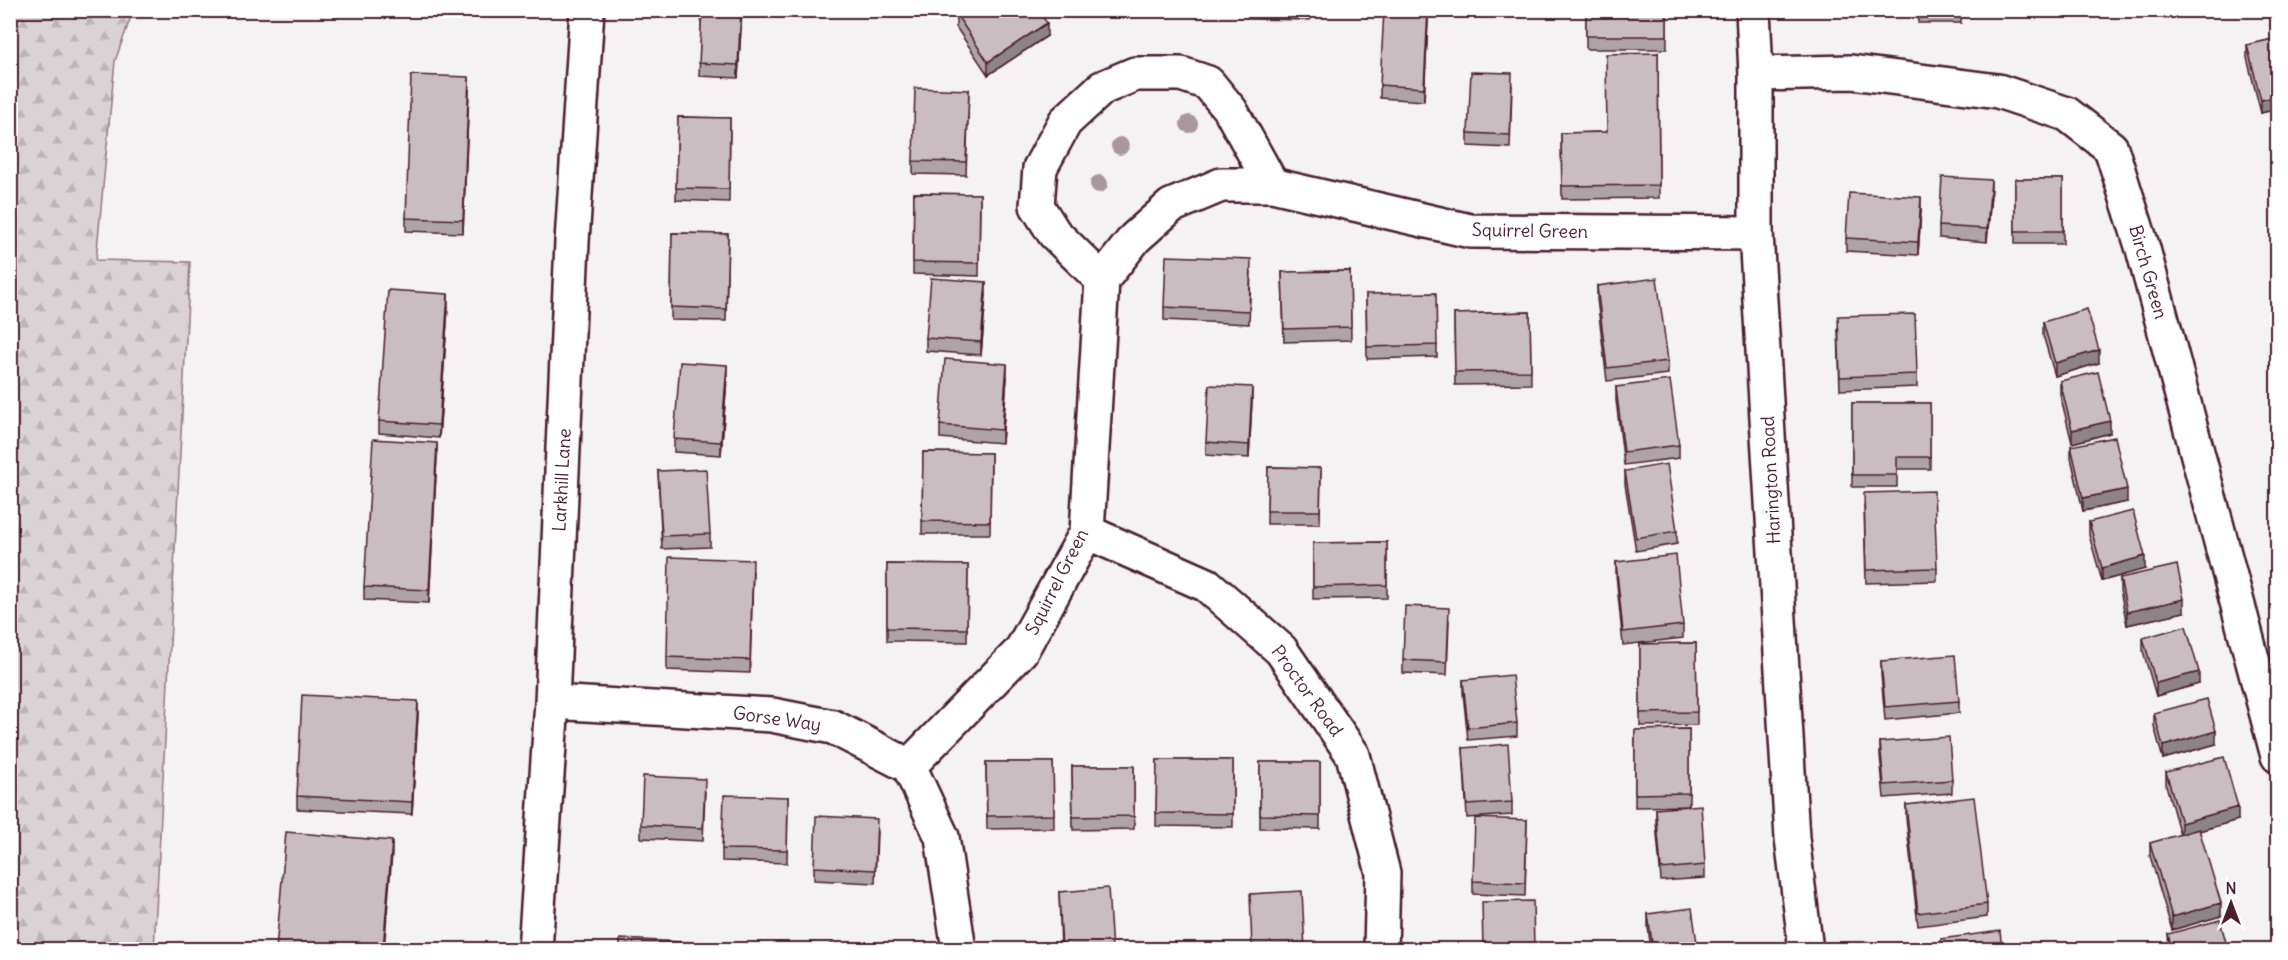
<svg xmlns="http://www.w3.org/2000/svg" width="2288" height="960" viewBox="0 0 2288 960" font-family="Delius,sans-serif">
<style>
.forest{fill:url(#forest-firs);stroke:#927880;stroke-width:1.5}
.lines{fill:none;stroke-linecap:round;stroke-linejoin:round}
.street-casing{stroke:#4a1f2b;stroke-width:38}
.secondary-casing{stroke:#4a1f2b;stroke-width:38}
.street{stroke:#fff;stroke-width:33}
.secondary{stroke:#fff;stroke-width:33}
.tree{fill:#aa979c}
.wall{fill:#aea3a6;stroke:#4a1f2b;stroke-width:1.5}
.shaded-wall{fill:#8d8487;stroke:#4a1f2b;stroke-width:1.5}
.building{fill:#cabdc1;stroke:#4a1f2b;stroke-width:1.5}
.labels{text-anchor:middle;stroke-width:6;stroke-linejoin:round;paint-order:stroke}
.street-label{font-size:18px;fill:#4a1f2b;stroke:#fff}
</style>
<defs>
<pattern id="forest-firs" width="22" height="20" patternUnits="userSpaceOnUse" patternTransform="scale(1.5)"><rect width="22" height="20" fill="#dbd2d5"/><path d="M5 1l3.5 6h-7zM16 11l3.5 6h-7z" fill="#bdb4b7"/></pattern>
</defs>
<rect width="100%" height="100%" fill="#f4f2f2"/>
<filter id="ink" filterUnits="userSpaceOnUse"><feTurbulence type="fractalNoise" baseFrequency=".0167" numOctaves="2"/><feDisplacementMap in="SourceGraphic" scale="12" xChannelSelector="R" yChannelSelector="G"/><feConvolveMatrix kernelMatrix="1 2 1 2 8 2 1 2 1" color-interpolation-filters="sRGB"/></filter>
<g filter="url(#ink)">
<!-- forest -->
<path class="forest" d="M10,11h123l-18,50 -19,199 94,2 -36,687h-143z"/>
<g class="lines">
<defs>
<path id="street" d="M1756,74l95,-2 147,19 69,23 44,34 32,101 135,507
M1102,280l-48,-47 -17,-27 3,-38 25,-46 37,-34 33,-14h46l27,9 23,28 41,74
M1087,532l120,53 74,65 72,105 30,118 -2,77
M552,702l220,13 61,12 76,39 33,71 17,113
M909,766l112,-115 66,-119 15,-252 33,-42 36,-32 50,-21h51l198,46 286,2
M535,950l17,-248 20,-460 15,-232"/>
<path id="secondary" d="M1753,10l3,64v159l36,605 14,112"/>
</defs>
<!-- street casing -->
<use href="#street" class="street-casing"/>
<!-- secondary casing -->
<use href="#secondary" class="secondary-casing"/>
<!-- street -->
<use href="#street" class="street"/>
<!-- secondary -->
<use href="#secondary" class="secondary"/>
</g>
<!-- trees -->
<g class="tree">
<circle cx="1189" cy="124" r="9"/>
<circle cx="1120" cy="146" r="9"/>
<circle cx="1099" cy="184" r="9"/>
</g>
<!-- wall -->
<path class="wall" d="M384,10h62v2z
M702,10h40l-4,68 -39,-2z
M1249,10h61v10l-61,-1z
M1586,10h81v39h-81z
M1918,10h43v13h-43z
M956,14l91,22 -59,39 -32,-48z
M1428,21l-4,80 -44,-3v-13z
M2277,38v71l-16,4 -14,-55v-13z
M1658,53l1,145 -97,1 -1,-66 45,-1z
M1512,86l-2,62 -42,-2v-13z
M469,90l-6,143 -57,-2v-13z
M969,90l-3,85 -53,-1v-13z
M2277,113v31l-4,-17v-13z
M678,117l52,1 -1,84 -53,-2z
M2015,179h48v65h-48z
M914,193l66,1 -1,82 -66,-2z
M1991,193l-4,49 -48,-4v-12z
M1921,210l-3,45 -72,-4v-13z
M672,233l56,1 -2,87 -55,-1z
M1350,271l1,69 -67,2 -2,-70z
M1251,272l-2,52 -85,-4v-13z
M1597,286l71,75v13l-61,7 -10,-82z
M986,294l-5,61 -55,-4v-13z
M1366,294l71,51v12l-70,2z
M448,307l-9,131 -60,-5v-12z
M1530,312l1,72 -76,1 -1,-71z
M2043,322l56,41 -44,13 -12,-41z
M1838,329l79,45v13l-77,3z
M1007,377l-5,66 -62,-5v-13z
M727,378l-6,77 -47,-3v-13z
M2060,381l50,52 -38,10 -12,-49z
M1616,387l63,58v13l-55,7 -8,-65z
M1252,400l-3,58 -43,-3v-13z
M1852,403h78v66h-33v18h-45z
M2071,446l56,56 -44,9 -12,-53z
M923,452l68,1 -1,81h-68z
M437,456l-8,147 -65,-3v-13z
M1268,467l53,1 -1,56h-53z
M658,471l52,63v13l-48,2z
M1625,471l52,60v13l-41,7 -11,-67z
M1864,506l73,62v13l-71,2z
M2089,522l56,47 -43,12 -13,-46z
M1387,542v56l-74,1v-56z
M1616,562l67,63v13l-60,7 -7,-71z
M887,564l81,1 -1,77 -80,-1z
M753,572l-3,101 -83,-3v-13z
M2120,578l64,34 -57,13 -7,-35z
M1449,621l-2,54 -44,-2v-13z
M2143,638l56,46 -43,12 -13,-45z
M1696,643l1,82 -57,1v-82z
M1881,661l78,40v12l-74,7 -4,-46z
M1463,680l54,43v13l-49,4 -5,-47z
M2154,713l62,31 -53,15 -9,-33z
M418,714l-6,100 -115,-5v-13z
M1689,729v77l-54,1v-77z
M1880,742l72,38v13l-68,5 -4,-43z
M1463,748l49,54v13l-45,3z
M1157,760h76v67l-77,-1z
M986,762h67l1,66 -67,1z
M1260,762h60v67l-60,-1z
M1072,766h62v63l-61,1z
M2166,772l72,48 -39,11 22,85 -49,14 -22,-74v-13l30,-8 -14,-50z
M705,792l-2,49 -62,-3v-13z
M788,797l-1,66 -65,-2v-12z
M1906,805l81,99v13l-69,9 -12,-108z
M1656,809l49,56v13l-44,3 -5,-59z
M1527,820l-2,76 -52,-2v-13z
M877,832l-2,51 -61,-3v-13z
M1059,892l53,58h-51z
M1648,914l50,36h-47l-3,-23z
M2168,934l60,16h-59z"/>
<!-- shaded-wall -->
<path class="shaded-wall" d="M741,10h1l-4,68v-13z
M1428,10v11l-4,80v-13z
M1047,23v13l-59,39v-13z
M469,77v13l-6,143v-13z
M2277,96v13l-16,4v-13z
M1991,180v13l-4,49v-13z
M1921,197v13l-3,45v-13z
M986,282v12l-5,61v-13z
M448,294v13l-9,131v-13z
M2099,350v13l-44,13v-13z
M1007,364v13l-5,66v-13z
M727,365v13l-6,77v-13z
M1252,387v13l-3,58v-13z
M2110,421v12l-38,10v-13z
M437,443v13l-8,147v-13z
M2127,489v13l-44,9v-13z
M2145,556v13l-43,12v-13z
M2184,599v13l-57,13v-13z
M2199,672v12l-43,12v-13z
M418,701v13l-6,100v-12z
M2216,731v13l-53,15v-13z
M2238,807v13l-57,16v-13z
M392,841v13l-8,96h-1z
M2221,903v13l-49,14v-13z"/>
<!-- building -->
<path class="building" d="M702,10h39l-3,55 -39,-2z
M960,10h78l9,13 -59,39 -32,-48z
M1384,10h44l-4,78 -44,-3z
M1586,10h81v26h-81z
M2277,38v58l-16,4 -14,-55z
M1658,53l1,132 -97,1 -1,-53 46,-1 -1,-78z
M1471,72l41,1 -2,62 -42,-2z
M411,75l58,2 -6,143 -57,-2z
M915,88l54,2 -3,72 -53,-1z
M2277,113v18l-4,-17z
M678,117l52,1 -1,71 -53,-1z
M1942,177l49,3 -4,49 -48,-3z
M2015,179h48v52h-48z
M914,193l66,1 -1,69 -66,-1z
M1849,193l72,4 -3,45 -72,-4z
M672,233l56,1 -2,75 -55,-2z
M1166,256l85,3 -2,52 -85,-4z
M1350,271l1,56 -67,2 -2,-57z
M931,278l55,4 -5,60 -55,-4z
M1657,278l11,83 -61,7 -10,-82z
M388,290l60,4 -9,131 -60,-4z
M1436,293l1,52 -70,2 -1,-53z
M2087,309l12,41 -44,13 -12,-41z
M1530,312l1,59 -76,1 -1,-58z
M1915,314l2,60 -77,3 -2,-61z
M945,359l62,5 -5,66 -62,-5z
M680,362l47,3 -6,77 -47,-3z
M2098,372l12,49 -38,9 -12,-49z
M1670,380l9,65 -55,7 -8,-65z
M1209,385l43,2 -3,58 -43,-3z
M1852,403h78v54h-33v18h-45z
M2115,437l12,52 -44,9 -12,-52z
M373,439l64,4 -8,147 -65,-3z
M923,452l68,1 -1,69 -68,-1z
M1667,464l10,67 -41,7 -11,-67z
M1268,467l53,1 -1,43h-53z
M706,469l4,65 -48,2 -4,-65z
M1934,491l3,77 -71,2 -2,-77z
M2133,511l12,45 -43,12 -13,-46z
M1387,542v43l-74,2v-44z
M1676,555l7,70 -60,7 -7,-70z
M669,557l84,3 -3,100 -83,-3z
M887,564l81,1 -1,64 -80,-1z
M2177,565l7,34 -57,13 -7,-34z
M1405,606l44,2 -2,54 -44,-2z
M2186,626l13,46 -43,11 -13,-45z
M1696,643l1,69 -57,1v-69z
M1955,655l4,46 -74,6 -4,-46z
M1512,675l5,48 -49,5 -5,-48z
M302,695l116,6 -6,101 -115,-6z
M2207,699l9,32 -53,15 -9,-33z
M1689,729v64l-54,1v-64z
M1949,737l3,43 -68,5 -4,-43z
M1508,744l4,58 -45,3 -4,-57z
M2224,757l14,50 -57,16 -15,-51z
M1157,760h76v54l-77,-1z
M986,762h67l1,53 -67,1z
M1260,762h60v54l-60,-1z
M1072,766h62v50l-61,1z
M643,776l62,3 -2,49 -62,-3z
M724,795l64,2 -1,53 -65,-1z
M1974,797l13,107 -69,9 -12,-108z
M1701,805l4,60 -44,4 -5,-60z
M816,816l61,3 -2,51 -61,-3z
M1475,818l52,2 -2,63 -52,-2z
M2199,829l22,74 -49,14 -22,-74z
M286,832l106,9 -9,109h-107z
M1108,888l4,62h-50l-3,-58z
M1302,891l3,59h-53l-2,-56z
M1533,901l1,49h-51l-1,-48z
M1692,908l6,42h-45l-5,-36z
M2220,920l8,30h-56l-4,-16z
M2000,931l2,19h-59l-2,-11z
M620,939l81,4v7h-81z
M830,944l65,2v4h-65z"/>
</g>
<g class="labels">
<!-- street labels -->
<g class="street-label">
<text transform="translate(1530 231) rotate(1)" y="6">Squirrel Green</text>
<text transform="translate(2148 272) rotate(74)" y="6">Birch Green</text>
<text transform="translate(562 480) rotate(-87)" y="6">Larkhill Lane</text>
<text transform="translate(1771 480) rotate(-93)" y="6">Harington Road</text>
<text transform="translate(1057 582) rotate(-63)" y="6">Squirrel Green</text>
<text transform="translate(1307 691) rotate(54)" y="6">Proctor Road</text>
<text transform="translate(777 719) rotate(8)" y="6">Gorse Way</text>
</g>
</g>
<!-- margin -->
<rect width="2288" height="960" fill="none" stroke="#fff" stroke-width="36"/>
<rect x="18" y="18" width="2252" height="924" fill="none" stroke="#4a1f2b" stroke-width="2" filter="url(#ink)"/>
<!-- north arrow -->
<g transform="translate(2231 903)" stroke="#ffffff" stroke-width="4.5" paint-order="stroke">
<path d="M0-4.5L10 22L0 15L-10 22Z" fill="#4a1f2b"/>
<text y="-9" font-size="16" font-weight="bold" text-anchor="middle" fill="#4a1f2b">N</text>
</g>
</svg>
